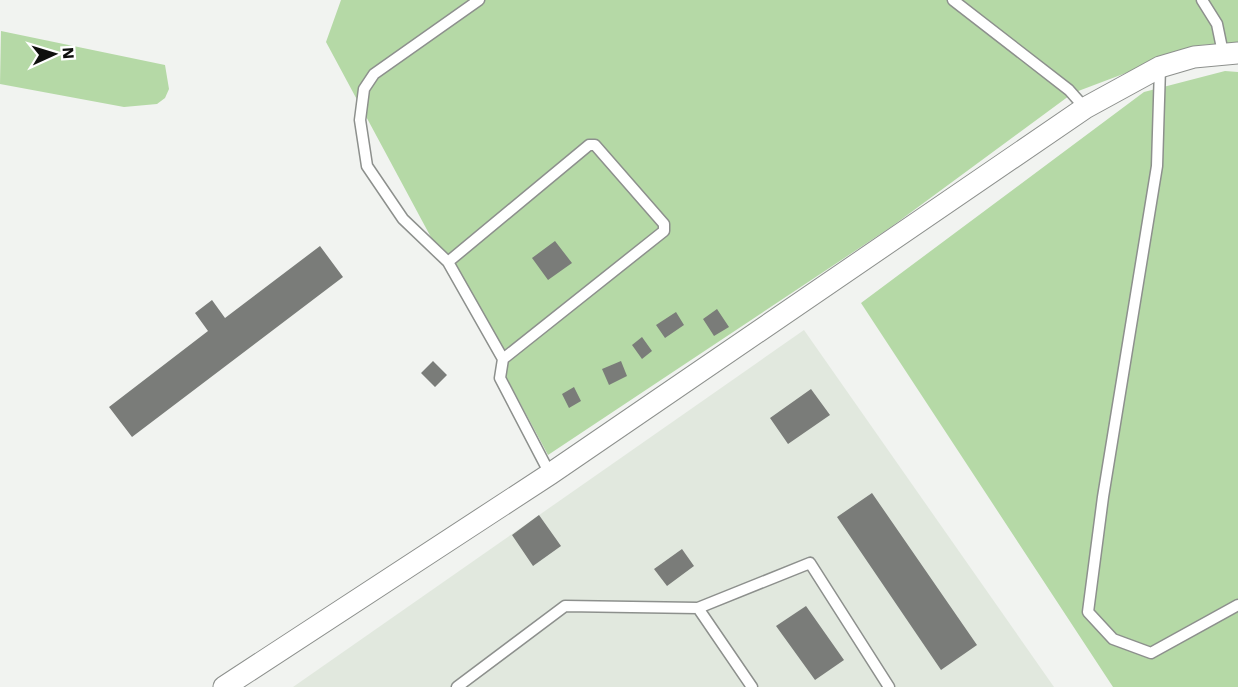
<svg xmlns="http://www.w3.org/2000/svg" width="1238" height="687" viewBox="0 0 1238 687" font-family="'Work Sans',sans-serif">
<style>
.built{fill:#e1e8de}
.green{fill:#b5d9a6}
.building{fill:#7a7c79}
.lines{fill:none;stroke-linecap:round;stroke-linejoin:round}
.lane-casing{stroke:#8d908d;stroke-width:13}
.street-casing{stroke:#8d908d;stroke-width:23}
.lane{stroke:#fff;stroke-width:10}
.street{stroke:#fff;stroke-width:21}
</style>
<rect width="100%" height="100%" fill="#f1f3f0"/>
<!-- built -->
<path class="built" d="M804,330l250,357h-761z"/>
<!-- green -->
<path class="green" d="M341,0h897v44l-38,1 -127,48 -182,134 -343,228 -222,-413z
M1,31l164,34 4,24 -4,9 -8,6 -33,3 -124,-23z
M1225,71l13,1v615h-125l-252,-384 283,-211z"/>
<!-- building -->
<path class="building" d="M555,241l17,22 -24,17 -16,-22z
M320,246l23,31 -211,160 -23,-30 99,-76 -13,-18 17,-13 13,18z
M717,309l12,18 -15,9 -11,-17z
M676,312l8,13 -19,13 -9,-13z
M642,337l10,14 -10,8 -10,-14z
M433,361l14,14 -12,12 -14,-14z
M621,361l6,15 -18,9 -7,-16z
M574,387l7,14 -12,7 -7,-14z
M811,389l19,26 -42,29 -18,-26z
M872,493l105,152 -36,25 -104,-153z
M539,515l22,31 -28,20 -21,-31z
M682,549l12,17 -27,20 -13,-17z
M806,606l38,54 -29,20 -39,-54z"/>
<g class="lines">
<defs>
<path id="lane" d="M479,0l-105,74 -10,15 -4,31 7,46 36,53 45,43 55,97 -3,19 50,96
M953,0l116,90 16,18
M1202,0l15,24 6,29
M1160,67l-3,99 -54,331 -15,115 25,27 38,14 87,-48
M448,262l141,-117h6l69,79v7l-161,128
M698,608l112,-45 79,124
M457,687l108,-81 133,2 54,79"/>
<path id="street" d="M224,687l326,-213 535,-366 75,-41 34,-10 44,-4"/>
</defs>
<!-- lane casing -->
<use href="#lane" class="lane-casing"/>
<!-- street casing -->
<use href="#street" class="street-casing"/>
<!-- lane -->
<use href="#lane" class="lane"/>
<!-- street -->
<use href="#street" class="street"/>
</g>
<!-- north arrow -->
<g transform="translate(54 54) rotate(86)" stroke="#ffffff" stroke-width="4.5" paint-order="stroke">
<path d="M0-4.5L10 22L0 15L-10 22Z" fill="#0f100e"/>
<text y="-9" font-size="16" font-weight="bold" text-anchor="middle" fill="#0f100e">N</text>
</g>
</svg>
